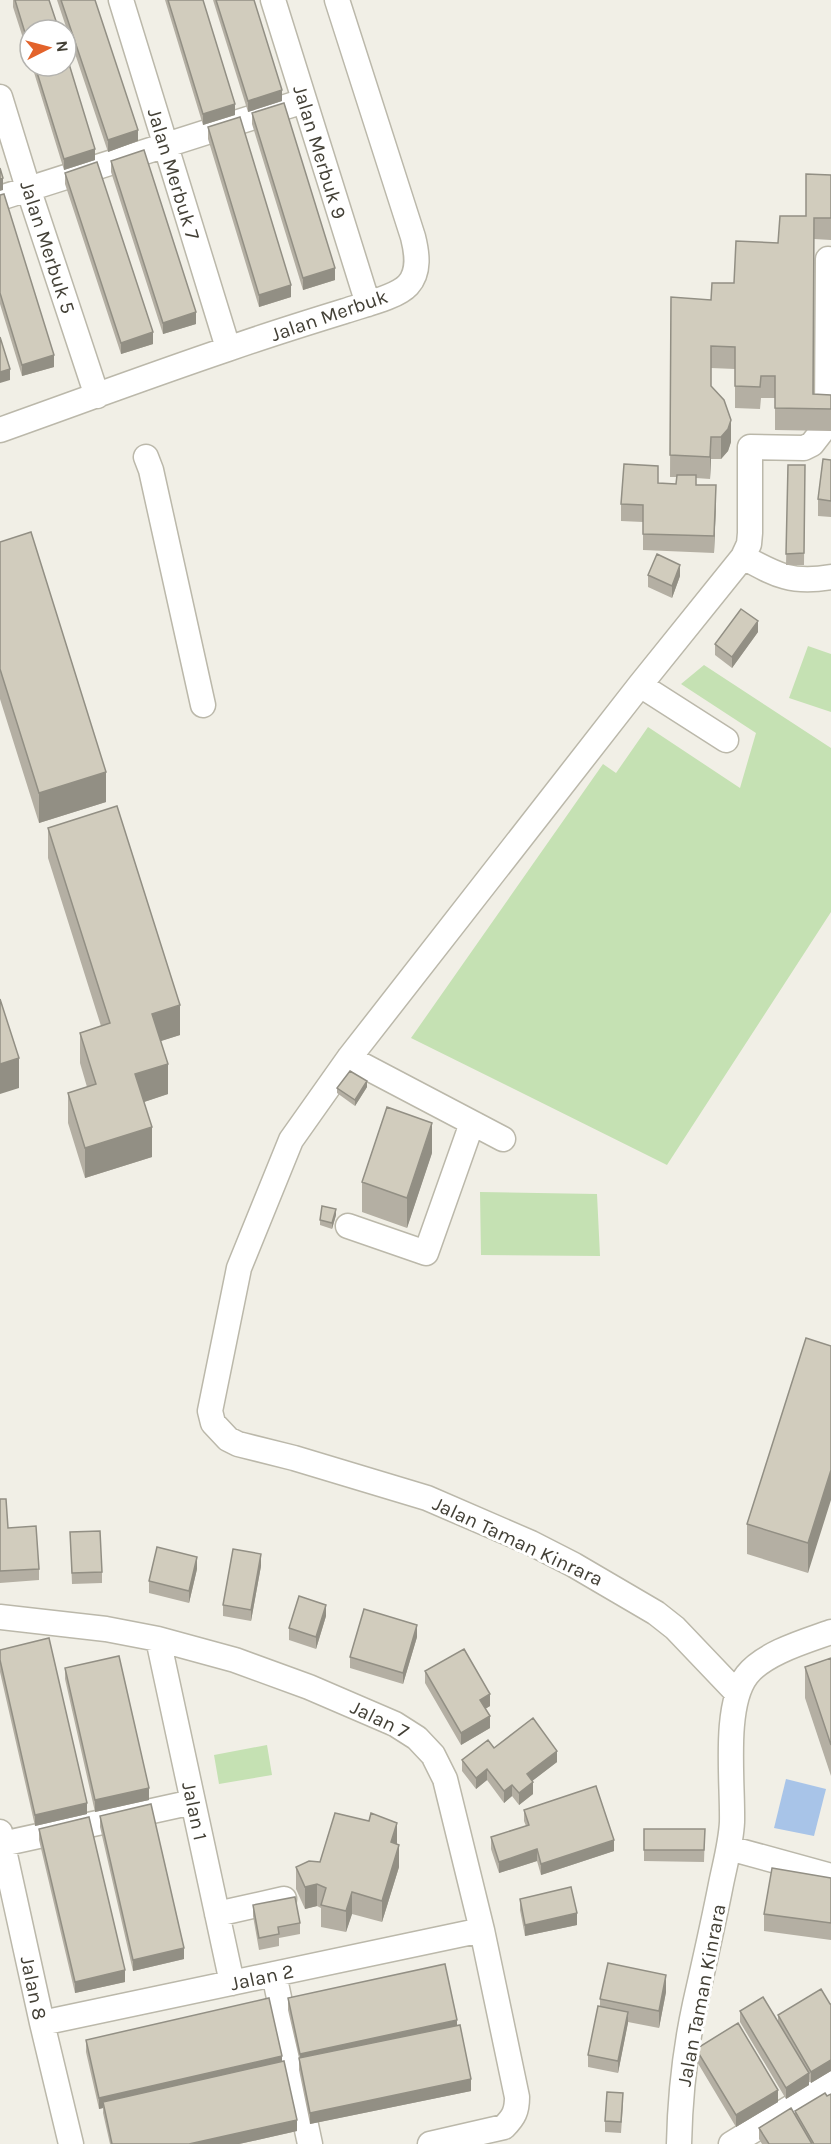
<svg xmlns="http://www.w3.org/2000/svg" width="831" height="2144" viewBox="0 0 831 2144" font-family="Karla,sans-serif">
<style>
.green{fill:#c5e1b3}
.water{fill:#a8c4e8}
.lines{fill:none;stroke-linecap:round;stroke-linejoin:round}
.minor-casing{stroke:#bbb8aa;stroke-width:27}
.minor{stroke:#fff;stroke-width:24}
.wall{fill:#b4afa3}
.shaded-wall{fill:#928f84}
.building{fill:#d1ccbd;stroke:#928f84;stroke-width:1.5}
.labels{text-anchor:middle;stroke-width:6;stroke-linejoin:round;paint-order:stroke}
.street-label{font-size:20px;fill:#434036;stroke:#fff}
</style>
<rect width="100%" height="100%" fill="#f1efe6"/>
<!-- green -->
<path class="green" d="M808,646l23,8v58l-42,-14z
M704,665l127,83v164l-164,253 -256,-127 192,-274 13,9 32,-46 92,61 16,-55 -75,-49z
M480,1192l117,2 3,62 -119,-1z
M267,1745l5,30 -53,9 -5,-29z"/>
<!-- water -->
<path class="water" d="M786,1779l40,10 -12,47 -40,-8z"/>
<g class="lines">
<defs>
<path id="minor" d="M121,0l107,348
M273,0l95,304
M0,97l28,91 69,208
M0,198l304,-97
M827,417l1,-158
M0,430c76,-27 151,-55 228,-81 39,-14 78,-26 117,-38 17,-6 51,-13 63,-26 12,-13 9,-32 5,-48l-76,-237
M146,457l5,13 52,235
M743,557c33,18 49,27 88,20
M640,685l86,55
M349,1058l154,81
M348,1226l78,27 46,-130
M0,1617l106,12 52,10 77,21 74,27 86,37 22,14 16,17 12,24 37,151 35,167c0,14 -3,20 -13,30l-74,17
M158,1639l74,344
M737,1693l-62,-65 -19,-15 -82,-48 -43,-22 -104,-45 -133,-40 -56,-14 -10,-5 -15,-16 -3,-12 29,-143 52,-128 58,-82 291,-373 103,-128 6,-13 1,-11v-86l54,1 8,-4 10,-13
M0,1832l42,191 29,121
M2,1844l191,-42
M729,1848l102,28
M217,1914l67,-15
M274,1974l36,170
M42,2023l440,-93
M679,2144c1,-47 6,-94 16,-140 9,-40 18,-79 26,-120 4,-20 10,-41 11,-62 1,-40 -9,-116 15,-147 17,-22 59,-34 84,-43
M731,2144l100,-61"/>
</defs>
<!-- minor casing -->
<use href="#minor" class="minor-casing"/>
<!-- minor -->
<use href="#minor" class="minor"/>
</g>
<!-- wall -->
<path class="wall" d="M13,0h36l-19,30v30l-17,-53z
M57,0h38l43,141 -30,11z
M165,0h38l32,115 -32,10z
M213,0h41l28,101 -34,11z
M32,66h34l29,94 -31,10z
M252,113l83,167 -32,10 -51,-166z
M208,127l83,170 -32,10 -51,-168z
M111,161l85,163 -33,10 -52,-162z
M65,173l88,171 -32,10 -56,-170z
M831,175v65l-17,-1v155l17,1v36l-56,-1v-32h-14l-1,11 -25,-1v-39l-24,-1v18l20,56 -3,9 -7,8h-10l-1,20 -14,-1v7l20,16 -2,52 -71,-3v-28l-22,-1v-17l37,-21 18,1 1,-7h-7l1,-180 40,3 23,-17 72,-67z
M0,195l54,172 -32,9 -22,-72z
M831,460v57l-13,-1v-17z
M788,465h17l-1,100h-18z
M0,542l106,260 -67,21 -39,-124z
M648,575l32,1 -8,22 -24,-11z
M758,632l-26,36 -17,-13v-11z
M48,828l132,207 -20,6 8,53 -24,8 8,55 -67,21 -17,-55v-30l19,-6 -7,-24v-30l21,-7 -53,-168z
M367,1087l-12,19 -18,-13v-5z
M432,1153l-25,75 -45,-16v-30z
M336,1215l-4,14 -12,-4v-5z
M831,1346l-23,227 -61,-19v-30z
M0,1499l8,29 31,41v11l-39,3z
M70,1532l32,40v11l-30,1z
M261,1566l-10,55 -28,-5v-11z
M197,1569l-8,34 -40,-10v-12z
M326,1616l-10,33 -27,-9v-12z
M417,1637l-14,47 -53,-16v-11z
M0,1650l87,164 -52,12 -35,-154z
M831,1658v118l-26,-78v-31z
M65,1668l84,132 -54,12 -30,-133z
M425,1671l65,35 -5,3 5,19 -29,17 -36,-62z
M494,1748l63,14 -25,19 1,13 -14,11 -7,-9 -8,7 -17,-23 -11,9 -14,-18v-11z
M524,1810l90,41 -73,24 -4,-14 -38,12 -8,-24v-12l35,-11 -2,-5z
M100,1816l84,143 -51,12 -33,-144z
M39,1829l86,153 -50,11 -36,-153z
M644,1829h61l-1,33 -60,-1z
M397,1845l2,22 -17,55 -30,-8 -6,18 -25,-5v-19l-4,-2 -12,3 -9,-20v-22z
M831,1878v62l-67,-9v-17z
M520,1899l57,26 -52,11 -5,-26z
M253,1905l47,18v11l-21,4v8l-20,4 -6,-34z
M666,1992l-7,36 -31,-6 -10,51 -30,-6v-12l12,-49v-7z
M288,1998l169,27 14,66 -161,33 -11,-54v-12l-11,-48z
M831,2004v67l-20,12 -2,-3v5l-23,14 -46,-77v-11l38,10v-6z
M86,2040l196,22 15,69 -58,13h-129l-7,-31v-5l-4,1 -13,-57z
M696,2049l82,53 -42,25 -40,-67z
M827,2096l4,48h-69l-3,-5v-11l36,-13v-4z
M623,2104l-2,29 -16,-1v-11z"/>
<!-- shaded-wall -->
<path class="shaded-wall" d="M282,90v11l-34,11v-11z
M235,104v11l-32,10v-11z
M138,130v11l-30,11v-12z
M95,149v11l-31,10v-11z
M3,178v12l-3,1v-12z
M335,268v12l-32,10v-12z
M291,285v12l-32,10v-12z
M196,312v12l-33,10v-11z
M153,332v12l-32,10v-11z
M54,355v12l-32,9v-11z
M10,369v11l-10,3v-11z
M731,420v22l-3,9 -7,8v-22z
M711,437v22l-1,20v-22z
M716,485v16l-2,52v-17z
M680,565v11l-8,22v-12z
M758,621v11l-26,36v-11z
M106,772v30l-67,21v-30z
M180,1005v30l-28,9v-30z
M19,1058v30l-19,6v-30z
M168,1064v30l-33,11v-31z
M367,1081v6l-12,19v-6z
M432,1123v30l-25,75v-30z
M152,1127v30l-67,21v-30z
M336,1209v6l-4,14v-6z
M831,1470v30l-23,73v-30z
M261,1554v12l-10,55v-11z
M197,1557v12l-8,34v-12z
M326,1605v11l-10,33v-12z
M417,1625v12l-14,47v-11z
M490,1694v12l-10,6v-12z
M490,1716v12l-29,17v-12z
M557,1751v11l-30,23v-11z
M487,1769v11l-11,9v-11z
M533,1782v12l-14,11v-12z
M512,1785v11l-8,7v-12z
M149,1788v12l-54,12v-12z
M87,1803v11l-52,12v-11z
M397,1823v22l-6,-3z
M614,1840v11l-73,24v-11z
M399,1845v22l-17,55v-21z
M537,1849v12l-38,12v-11z
M317,1884v22l-12,3v-22z
M352,1892v22l-6,18v-21z
M577,1913v12l-52,11v-11z
M184,1948v11l-51,12v-11z
M125,1970v12l-50,11v-11z
M666,1975v17l-7,36v-17z
M628,2012v11l-10,50v-12z
M457,2020v11l-157,35v-12z
M282,2056v12l-179,34v6l-4,1v-11z
M831,2060v11l-20,12v-11z
M809,2073v12l-23,14v-11z
M471,2079v12l-161,33v-11z
M778,2090v12l-42,25v-12z
M297,2120v11l-58,13h-50z"/>
<!-- building -->
<path class="building" d="M15,0h34l10,30h-29v19z
M61,0h34l43,130 -30,10z
M168,0h35l32,104 -32,10z
M216,0h38l28,90 -34,11z
M66,54l29,95 -31,10 -29,-93h31z
M284,103l51,165 -32,10 -51,-165z
M240,117l51,168 -32,10 -51,-168z
M144,150l52,162 -33,11 -52,-162z
M97,162l56,170 -32,11 -56,-170z
M0,168l3,10 -3,1z
M806,174l25,1v43h-17l-1,176 18,1v14l-56,-1v-32h-14l-1,11 -25,-1v-39l-24,-1v40l13,14 7,20 -3,9 -7,8h-10l-1,20 -40,-2 1,-158 40,3 1,-17h22l2,-42 42,2 2,-27h26z
M4,194l50,161 -32,10 -22,-72v-98z
M0,337l10,32 -10,3z
M823,459l8,1v41l-13,-2z
M624,464l34,2v17l18,1 1,-9h19v10h20l-2,51 -71,-2v-29l-22,-1z
M788,465h17l-1,88 -18,1z
M31,532l75,240 -67,21 -39,-124v-127z
M657,554l23,11 -8,21 -24,-11z
M741,609l17,12 -26,36 -17,-13z
M117,806l63,199 -28,9 16,50 -33,10 17,53 -67,21 -17,-55 28,-9 -16,-51 30,-10 -62,-195z
M0,999l19,59 -19,6z
M350,1071l17,10 -12,19 -18,-12z
M387,1107l45,16 -25,75 -45,-16z
M322,1206l14,3 -4,14 -12,-3z
M806,1338l25,8v124l-23,73 -61,-19z
M0,1499h6l2,29 28,-2 3,43 -39,2z
M100,1531l2,41 -30,1 -2,-41z
M157,1547l40,10 -8,34 -40,-10z
M233,1549l28,5 -10,56 -28,-5z
M299,1596l27,9 -10,32 -27,-9z
M364,1609l53,16 -14,48 -53,-16z
M49,1638l38,165 -52,12 -35,-155v-10z
M464,1649l26,45 -10,6 10,16 -29,17 -36,-62z
M119,1656l30,132 -54,12 -30,-132z
M831,1658v87l-26,-78z
M533,1718l24,33 -30,23 6,8 -14,11 -7,-8 -8,6 -17,-22 -11,9 -14,-18 26,-20 6,8z
M596,1786l18,54 -73,24 -4,-15 -38,13 -8,-25 38,-12 -5,-15z
M151,1804l33,144 -51,12 -33,-144z
M335,1813l34,8 2,-8 26,10 -6,19 8,3 -17,56 -30,-9 -6,19 -25,-6 5,-17 -9,-4 -12,3 -9,-20 13,-6 11,1z
M89,1817l36,153 -50,12 -36,-153z
M644,1829h61l-1,21h-60z
M772,1868l59,10v45l-67,-9z
M571,1887l6,26 -52,12 -5,-26z
M295,1897l5,26 -22,4 1,7 -20,4 -6,-33z
M608,1963l58,12 -7,36 -59,-12z
M445,1964l12,56 -157,34 -12,-56z
M821,1989l9,15h1v56l-20,12 -33,-57z
M763,1997l46,76 -23,15 -46,-77z
M269,1998l13,58 -183,42 -13,-58z
M598,2006l30,6 -10,49 -30,-6z
M738,2023l40,67 -42,25 -40,-66z
M460,2025l11,54 -161,34 -11,-55z
M284,2061l13,59 -108,24h-77l-9,-42z
M607,2092l16,1 -2,29 -16,-1z
M825,2093l2,3 4,-2v50h-17l-19,-33z
M791,2108l21,36h-43l-10,-16z"/>
<g class="labels">
<!-- street labels -->
<g class="street-label">
<text transform="translate(320 152) rotate(73)" y="7">Jalan Merbuk 9</text>
<text transform="translate(174 174) rotate(73)" y="7">Jalan Merbuk 7</text>
<text transform="translate(48 247) rotate(72)" y="7">Jalan Merbuk 5</text>
<text transform="translate(329 315) rotate(-19)" y="7">Jalan Merbuk</text>
<text transform="translate(518 1541) rotate(25)" y="7">Jalan Taman Kinrara</text>
<text transform="translate(380 1719) rotate(26)" y="7">Jalan 7</text>
<text transform="translate(195 1811) rotate(78)" y="7">Jalan 1</text>
<text transform="translate(262 1977) rotate(-12)" y="7">Jalan 2</text>
<text transform="translate(34 1988) rotate(78)" y="7">Jalan 8</text>
<text transform="translate(701 1995) rotate(-79)" y="7">Jalan Taman Kinrara</text>
</g>
</g>
<!-- north arrow -->
<g transform="translate(48 48) rotate(84)"><circle r="28" fill="#ffffff" stroke="#b4b3af" stroke-width="1.5"/>
<path d="M0-4.5L10 22L0 15L-10 22Z" fill="#e3632b"/>
<text y="-9" font-size="16" font-weight="bold" text-anchor="middle" fill="#434036">N</text>
</g>
</svg>
